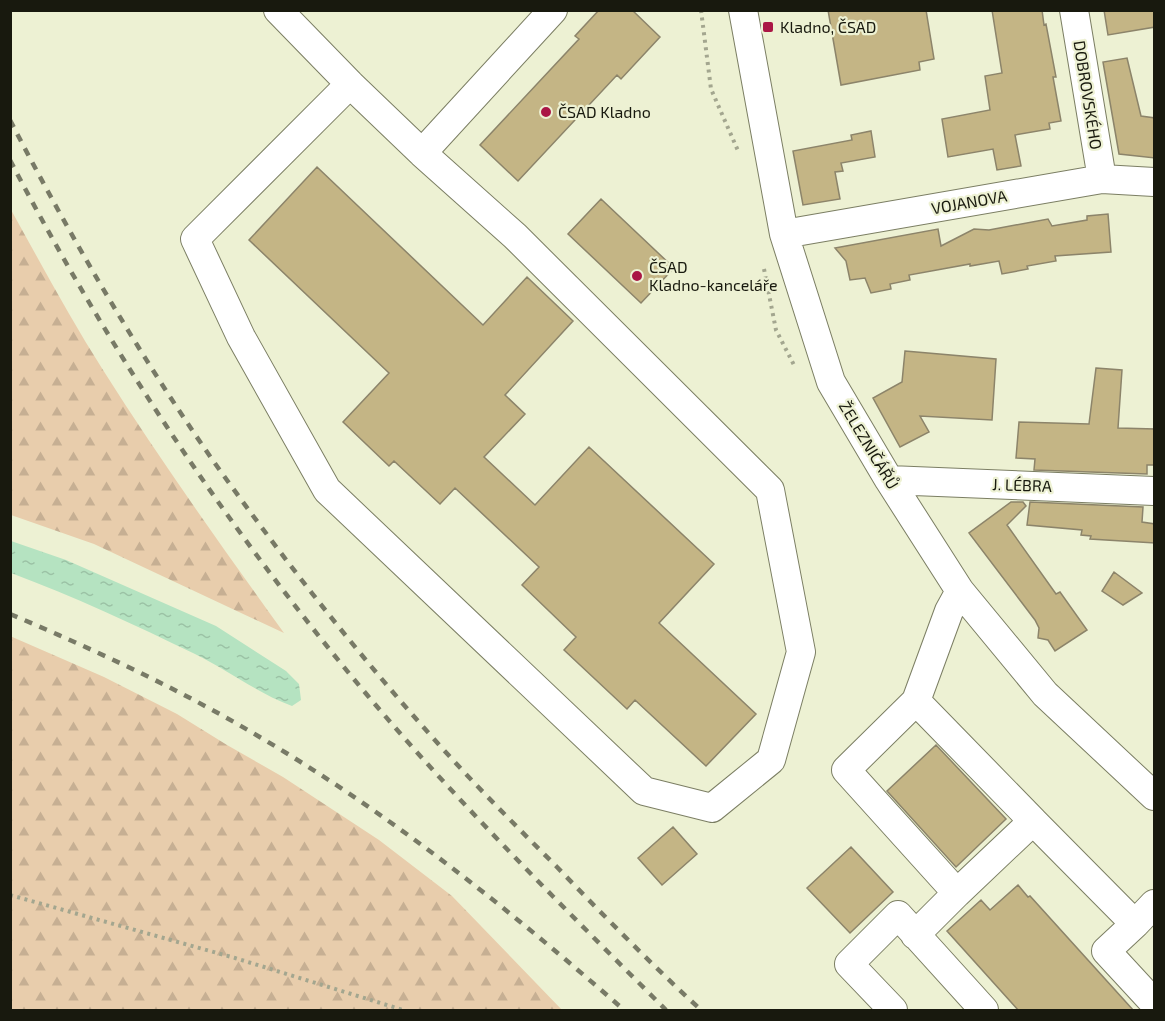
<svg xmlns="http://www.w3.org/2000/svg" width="1165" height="1021" viewBox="0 0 1165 1021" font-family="'Exo 2',sans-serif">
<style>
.forest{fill:url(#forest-firs)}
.water{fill:url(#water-ripples)}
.building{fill:#c4b585;stroke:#8c846a;stroke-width:1.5}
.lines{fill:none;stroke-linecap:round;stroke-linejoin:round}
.minor-casing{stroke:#7b7e63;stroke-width:30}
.path{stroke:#a3a68f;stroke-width:4;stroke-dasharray:3 4.5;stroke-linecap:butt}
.minor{stroke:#fff;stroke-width:28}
.rail{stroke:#787a66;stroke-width:4.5;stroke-dasharray:8 8;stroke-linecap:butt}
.poi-dot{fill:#aa1645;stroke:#edf1d3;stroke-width:2}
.labels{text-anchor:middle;stroke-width:4.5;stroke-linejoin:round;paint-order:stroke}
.poi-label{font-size:16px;fill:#18190e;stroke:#edf1d3;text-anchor:start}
.street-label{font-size:16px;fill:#18190e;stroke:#edf1d3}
</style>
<defs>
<pattern id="forest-firs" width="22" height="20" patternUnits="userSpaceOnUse" patternTransform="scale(1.5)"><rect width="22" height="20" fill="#e8cdac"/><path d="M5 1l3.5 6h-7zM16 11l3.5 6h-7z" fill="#c6af93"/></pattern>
<pattern id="water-ripples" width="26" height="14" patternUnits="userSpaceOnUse" patternTransform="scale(1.5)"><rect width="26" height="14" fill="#b5e3c1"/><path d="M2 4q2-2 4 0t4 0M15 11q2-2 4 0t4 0" fill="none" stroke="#9bc2a5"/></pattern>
</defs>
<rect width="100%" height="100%" fill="#edf1d3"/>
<!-- forest -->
<path class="forest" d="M10,208c30,54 60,110 93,162 57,90 119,177 181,263l-190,-89 -83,-29z
M10,636l94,41 73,37 50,31 56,32 96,63 73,56 110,114h-551z"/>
<!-- water -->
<path class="water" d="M11,541l55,19 150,66 70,45 13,13 2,16 -9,6c-35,-13 -64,-36 -97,-52 -60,-29 -122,-58 -184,-81z"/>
<!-- building -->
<path class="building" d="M599,10h33l28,27 -39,42 -4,-4 -99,106 -38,-36 99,-106 -4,-3z
M828,10h98l8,49 -15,3 1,8 -79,15z
M992,10h50l2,15 2,-1 10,53h-3l8,44 -12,2 1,6 -35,6 6,31 -24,4 -4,-21 -45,8 -6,-38 48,-9 -5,-34 17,-3z
M1104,10h51v17l-47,8z
M1127,58l14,58 14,2v40l-36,-4 -16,-92z
M871,131l4,26 -34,6 2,8 -8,1 5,27 -37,6 -10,-54 59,-11 -1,-5z
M317,167l166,158 44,-48 46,44 -68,74 20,19 -41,43 51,48 54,-58 125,117 -55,59 97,91 -50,52 -71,-66 -8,9 -63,-59 12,-13 -54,-52 17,-18 -84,-79 -15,16 -46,-43 -5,5 -46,-44 46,-49 -140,-133z
M601,199l73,69 -33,35 -73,-69z
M1108,214l3,38 -56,4 1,5 -29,5 1,3 -26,5 -3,-13 -29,5v-2l-61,11 1,5 -20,4 1,5 -20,4 -6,-15 -15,2 -4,-19 -11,-13 103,-19 3,17 33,-17 15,1 59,-11 4,7 35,-6v-4z
M905,351l91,8 -4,61 -72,-4 9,16 -29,15 -27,-49 29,-16z
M1096,368l26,2 -4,58 37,1v36h-8v9l-113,-4 1,-11 -19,-1 3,-36 70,2z
M1011,502h12l3,4 -19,19 49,69 4,-2 27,38 -32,21 -7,-11 -10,-2 1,-10 -4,-8 -66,-87z
M1030,502l113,5 -1,15 13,2v19l-65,-4 1,-3 -10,-1 1,-5 -55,-5z
M1114,572l28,21 -19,12 -21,-14z
M936,745l70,74 -50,48 -69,-76z
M673,827l24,27 -35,31 -24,-27z
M851,847l42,45 -43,41 -43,-45z
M1018,885l10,12 2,-1 104,115h-115l-72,-80 34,-31 9,10z"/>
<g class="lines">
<defs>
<path id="minor" d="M278,10l72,74 72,69 93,83 255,254 31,162 -30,108 -59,48 -68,-17 -317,-301 -86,-153 -46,-98 155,-155
M743,10l41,224 47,148 58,98 71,111 85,103 109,102
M1074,10l28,169
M422,153l131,-143
M784,234l318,-55 52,3
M889,480l265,11
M916,701l117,120 -76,72 -111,-123 70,-69 33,-90 11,-20
M1033,821l102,103 19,-20
M1135,924l-29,27 48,52
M915,935l42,-42
M893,1010l-44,-46 49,-49 86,95"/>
</defs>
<!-- minor casing -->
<use href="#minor" class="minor-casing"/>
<!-- path -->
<path class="path" d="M701,10l10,79 28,64
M764,269l12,61 19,37
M10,895l225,63 168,52"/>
<!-- minor -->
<use href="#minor" class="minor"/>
<!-- rail -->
<path class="rail" d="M10,120c61,118 128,233 204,342 77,108 160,213 250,310 30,32 61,63 92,94 47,49 95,98 145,144
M10,160c100,192 219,371 358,536 93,110 196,212 298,314
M10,614c85,36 169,75 248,122 131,77 252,174 366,274"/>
</g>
<!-- markers -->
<g class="poi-dot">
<rect x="762" y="21" width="12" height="12" rx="3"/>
<circle cx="546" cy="112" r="6"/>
<circle cx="637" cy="276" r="6"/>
</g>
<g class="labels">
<!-- poi labels -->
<g class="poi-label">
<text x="780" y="33">Kladno, ČSAD</text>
<text x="558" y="118">ČSAD Kladno</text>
<text x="649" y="273">ČSAD<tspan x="649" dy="18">Kladno-kanceláře</tspan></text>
</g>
<!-- street labels -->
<g class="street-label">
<text transform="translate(1088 95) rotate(81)" y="6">DOBROVSKÉHO</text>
<text transform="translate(969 202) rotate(-10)" y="6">VOJANOVA</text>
<text transform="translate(869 445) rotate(59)" y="6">ŽELEZNIČÁŘŮ</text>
<text transform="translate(1022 485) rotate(2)" y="6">J. LÉBRA</text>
</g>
</g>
<!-- border -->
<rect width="1165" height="1021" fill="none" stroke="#18190e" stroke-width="24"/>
</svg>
